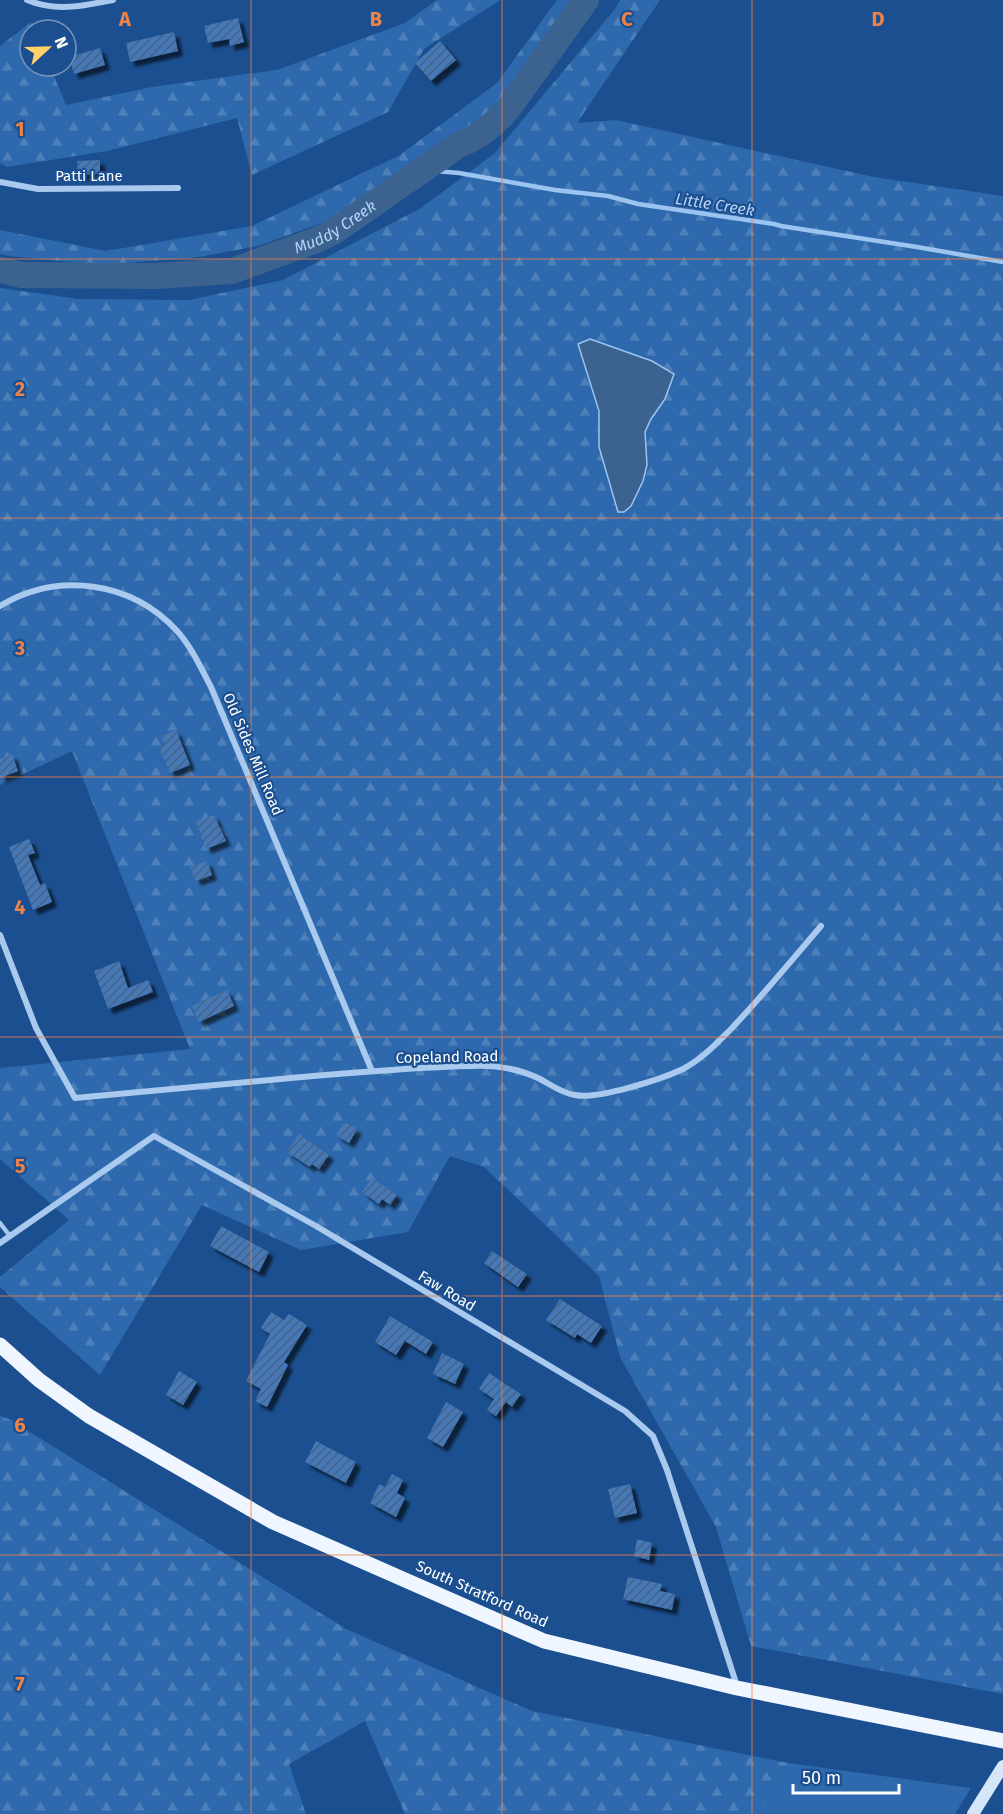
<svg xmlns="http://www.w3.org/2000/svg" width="1003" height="1814" viewBox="0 0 1003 1814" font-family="'Fira Sans',sans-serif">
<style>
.grass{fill:#2e69ad}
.forest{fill:url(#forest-firs)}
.water{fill:#3c6290;stroke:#9cc4f0;stroke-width:1.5}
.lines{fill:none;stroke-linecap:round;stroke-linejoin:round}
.stream{stroke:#9cc4f0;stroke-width:4.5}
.river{stroke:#3c6290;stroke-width:26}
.building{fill:url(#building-hatch);filter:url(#shadow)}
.lane{stroke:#a9c9ee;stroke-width:4.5}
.street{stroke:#a9c9ee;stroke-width:6}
.secondary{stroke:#d6e6fa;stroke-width:12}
.primary{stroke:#f0f6ff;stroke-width:15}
.grid{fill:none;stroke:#ee8249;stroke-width:1.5;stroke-opacity:0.55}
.labels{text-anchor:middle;stroke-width:4.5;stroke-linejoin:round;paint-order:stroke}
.street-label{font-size:15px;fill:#fff;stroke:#1b4f8f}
.water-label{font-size:16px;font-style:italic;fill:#b5d3f5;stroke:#1b4f8f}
.grid-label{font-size:20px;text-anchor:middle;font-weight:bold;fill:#ee8249;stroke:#1b4f8f;stroke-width:4.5;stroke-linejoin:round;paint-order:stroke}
</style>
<defs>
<pattern id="forest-firs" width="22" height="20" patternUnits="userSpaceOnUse" patternTransform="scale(1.5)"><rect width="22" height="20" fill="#2e69ad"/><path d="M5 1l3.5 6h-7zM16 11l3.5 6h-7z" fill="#4d80b9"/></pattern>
<pattern id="building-hatch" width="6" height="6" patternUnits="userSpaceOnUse" patternTransform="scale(1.5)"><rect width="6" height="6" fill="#4478b7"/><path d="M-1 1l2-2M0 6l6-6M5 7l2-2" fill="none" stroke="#486282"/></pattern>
<filter id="shadow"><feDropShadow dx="5" dy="5" stdDeviation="1.5" flood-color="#0009"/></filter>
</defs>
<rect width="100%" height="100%" fill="#1b4f8f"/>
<!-- grass -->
<path class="grass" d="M788,1763l183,25 -16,26h-195z"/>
<!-- forest -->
<path class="forest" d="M437,0h63l-76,49 -36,63 -136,63 -15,-57 -130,33 -100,16 -7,-4v-117l31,-24 4,8h-5v36h20l16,39 86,-18 125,-17 128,-47z
M557,0h17l-79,114 -162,105 -75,27 -59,11 -98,8 -91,-9 -10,-2v-24l106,21 146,-25 148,-71 97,-72z
M620,0h40l-83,123 39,-3 258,57 129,19v1498l-252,-48 -35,-119 -96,-170 -21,-81 -115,-109 -34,-11 -42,76 -107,18 -99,-45 -102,170 -100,-88v-10l69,-57 -69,-61v-91l190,-19 -118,-298 -72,34v-497l78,11 111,1 94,-20 138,-72 74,-55 120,-144z
M0,1416l9,3 337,210 186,82 256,52 -28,51h-355l-40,-93 -76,43 17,50h-306z"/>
<!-- water -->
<path class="water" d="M590,339l62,22 22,13 -9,25 -14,20 -6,13 2,33 -4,16 -12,25 -7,6h-6l-19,-65v-36l-21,-67z"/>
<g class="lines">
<!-- stream -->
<path class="stream" d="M424,170l35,3 96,17 53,6 30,8 136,20 7,2 136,21 86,15"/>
<!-- river -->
<path class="river" id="s1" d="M0,270l22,5 134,1 76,-5 82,-30 19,-9 124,-86c20,-8 37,-21 51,-37l78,-109"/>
</g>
<!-- building -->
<path class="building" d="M238,18l6,24 -14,4 -1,-7 -21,4 -4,-17z
M174,32l4,19 -48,11 -4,-19z
M440,41l16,19 -25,21 -16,-18z
M100,48l5,17 -31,9 -5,-17z
M100,160v14l-22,1 -1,-14z
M176,730l14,35 -20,8 -11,-26 6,-2 -4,-9z
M12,754l6,17 -18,7v-19z
M214,815l12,26 -20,8 -10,-28z
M29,839l6,14 -7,2 12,30 5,-2 7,19 -19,8 -24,-63z
M207,861l5,14 -16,6 -6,-14z
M119,961l9,27 20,-8 5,12 -45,17 -14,-38z
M227,990l7,16 -35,16 -7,-16z
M344,1122l13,7 -8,14 -13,-8z
M299,1134l30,21 -10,14 -7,-5 -2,3 -23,-15z
M372,1178l25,17 -7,10 -8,-6 -3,5 -17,-12z
M221,1226l48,26 -10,20 -49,-26z
M492,1251l35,23 -9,13 -34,-24z
M560,1299l42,27 -11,17 -14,-9 -2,4 -29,-18z
M271,1312l13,8 5,-6 18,11 -23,37 4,3 -21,42 -12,-6 6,-12 -15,-8 24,-47 -9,-6z
M390,1316l43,26 -7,12 -21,-13 -9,14 -21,-13z
M442,1353l22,11 -9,20 -22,-10z
M179,1371l18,11 -14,23 -17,-10z
M489,1373l32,21 -9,13 -6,-5 -10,14 -9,-6 7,-11 -15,-10z
M446,1402l17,10 -20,35 -16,-9z
M316,1441l40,21 -10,21 -41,-21z
M392,1474l11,6 -6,13 8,5 -9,19 -26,-14 9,-19 6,3z
M630,1484l7,29 -22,5 -7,-29z
M637,1539l15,4 -3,17 -15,-4z
M628,1577l34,7 -2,7 15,3 -3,16 -49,-11z"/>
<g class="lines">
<!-- lane -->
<path class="lane" d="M0,1223l10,13"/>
<!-- street -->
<path class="street" d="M27,0c29,12 56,6 86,0
M0,182l38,7 140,-1
M0,606c58,-35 132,-25 178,26 14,16 23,36 33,55l161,384
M0,935l36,93 39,70c72,-7 144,-13 216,-20 60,-5 121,-11 181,-12 23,-1 45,2 66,12 12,6 23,15 37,17 22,5 87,-16 108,-26 19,-10 34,-26 49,-41 31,-33 60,-68 89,-102
M0,1243l154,-107 162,90 309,185 28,25 14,34 70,216"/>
<!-- secondary -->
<path class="secondary" d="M973,1814l30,-48"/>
<!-- primary -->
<path class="primary" d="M0,1345l39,35 50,36 184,106 271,119 193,47 266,53"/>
</g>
<!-- grid -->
<path class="grid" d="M251,0v1814M502,0v1814M752,0v1814M0,259h1003M0,518h1003M0,777h1003M0,1037h1003M0,1296h1003M0,1555h1003"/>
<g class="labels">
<!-- street labels -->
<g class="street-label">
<text x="89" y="181">Patti Lane</text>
<text transform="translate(253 754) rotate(67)" y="5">Old Sides Mill Road</text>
<text transform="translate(447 1057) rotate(-1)" y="5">Copeland Road</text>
<text transform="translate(447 1291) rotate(31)" y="5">Faw Road</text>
<text transform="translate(482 1594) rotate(24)" y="5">South Stratford Road</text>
</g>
<!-- water labels -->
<g class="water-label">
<text transform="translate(715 204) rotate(9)" y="6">Little Creek</text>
<text dy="6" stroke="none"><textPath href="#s1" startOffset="345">Muddy Creek</textPath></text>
</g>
</g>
<g class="grid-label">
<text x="125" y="26">A</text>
<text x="376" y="26">B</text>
<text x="627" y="26">C</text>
<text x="878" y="26">D</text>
<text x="20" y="136">1</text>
<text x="20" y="396">2</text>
<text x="20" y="655">3</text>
<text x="20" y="914">4</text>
<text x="20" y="1173">5</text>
<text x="20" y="1432">6</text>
<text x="20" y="1691">7</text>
</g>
<!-- north arrow -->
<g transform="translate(48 48) rotate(68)"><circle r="28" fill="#1b4f8f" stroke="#7695bc" stroke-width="1.5"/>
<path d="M0-4.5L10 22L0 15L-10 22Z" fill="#ffd166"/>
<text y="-9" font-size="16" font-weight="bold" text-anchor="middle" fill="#ffffff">N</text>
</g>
<!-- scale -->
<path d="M793 1784v9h106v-9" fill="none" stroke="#ffffff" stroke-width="3"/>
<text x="802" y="1784" font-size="18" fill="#ffffff" stroke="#1b4f8f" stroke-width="4.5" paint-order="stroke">50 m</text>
</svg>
